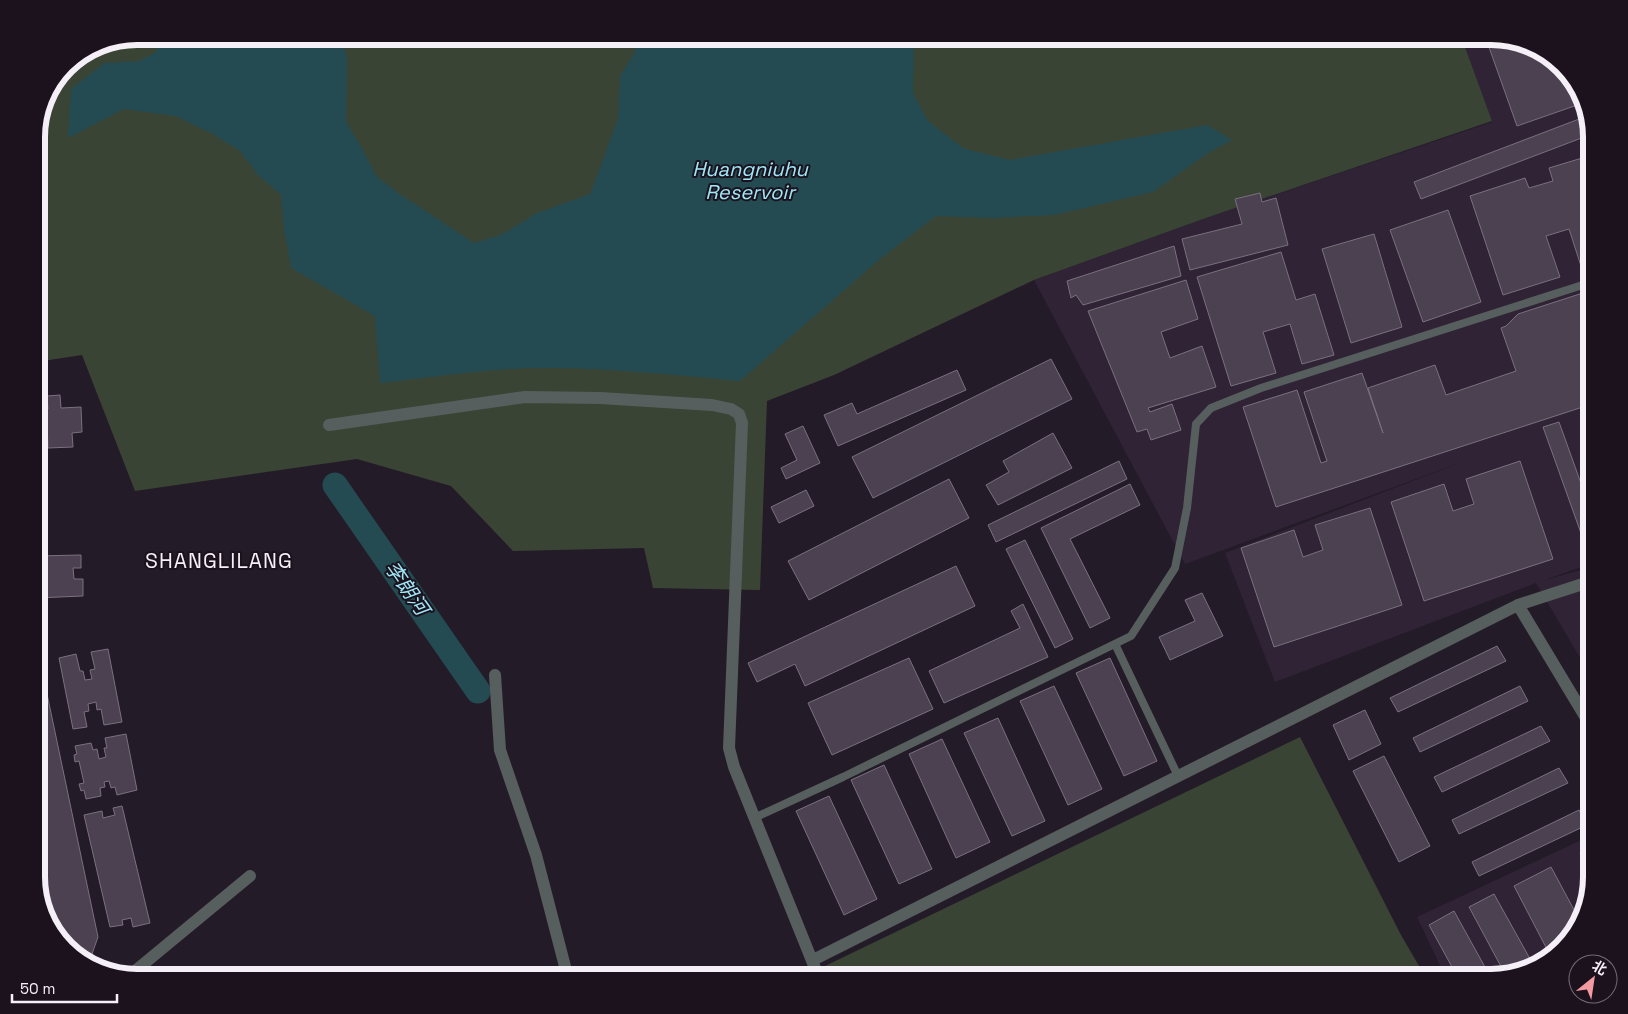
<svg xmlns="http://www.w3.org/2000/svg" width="1628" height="1014" viewBox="0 0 1628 1014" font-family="'Space Grotesk','Noto Sans SC',sans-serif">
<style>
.built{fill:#2f2335}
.green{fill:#3a4435}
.water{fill:#244b52}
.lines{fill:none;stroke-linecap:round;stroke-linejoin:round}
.river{stroke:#244b52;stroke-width:25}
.building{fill:#4b4150;stroke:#7a707f}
.service{stroke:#565f5d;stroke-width:8}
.minor{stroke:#565f5d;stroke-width:12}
.labels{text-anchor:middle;stroke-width:4;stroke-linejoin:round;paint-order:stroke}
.water-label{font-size:20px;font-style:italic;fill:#9fe8f7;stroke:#1b121e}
.quarter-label{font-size:21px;letter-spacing:1px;fill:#f5eff8;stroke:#1b121e}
.rim{fill:none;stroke:#f5eff8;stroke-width:6}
</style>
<rect width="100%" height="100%" fill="#241b28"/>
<!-- built -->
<path class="built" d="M1461,36h30l50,14 37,37 14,44v432l-47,17 47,-13v111l-56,-95 -261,99 -50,-129 237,-91 -277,102 -151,-284 172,-62 286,-96z
M1592,835v42l-14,50 -37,37 -50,14h-45l-29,-61z"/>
<!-- green -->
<path class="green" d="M137,36h1324l31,85 -286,97 -172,62 -200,95 -67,26 -7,189 -107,-2 -9,-40 -131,3 -62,-65 -94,-27 -222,32 -53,-136 -46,7v-231l8,-33 22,-32 33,-22z
M1300,737l101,198 25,43h-595l-6,-12z"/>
<!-- water -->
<path class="water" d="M159,36h181l7,21 -1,65 17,28 13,26 22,17 76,50 27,-8 36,-22 53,-19 28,-75 2,-43 15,-24 -1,-16h280l-1,57 15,28 35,27 46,12 198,-35 25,15 -24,13 -55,39 -99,23 -63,3 -55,-2 -56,43 -140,122c-62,-6 -124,-12 -186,-13 -58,-1 -117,9 -174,15l-5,-67 -84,-48 -7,-40 -3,-33 -23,-20 -18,-24 -29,-18 -36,-17 -51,-7 -56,29 3,-49 33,-26 36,-2 16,-9z"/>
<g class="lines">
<!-- river -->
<path class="river" d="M335,485l143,206"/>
</g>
<!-- building -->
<path class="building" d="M1485,36h6l50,14 37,37 5,16 -66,23z
M1587,116l5,18 -171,65 -7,-17z
M1592,155v108l-11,3 -12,-37 -23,7 14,41 -57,18 -33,-99 55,-18 4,10 24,-7 -4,-13z
M1260,193l2,9 14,-4 12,47 -98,25 -8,-31 60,-15 -7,-25z
M1448,210l33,92 -58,20 -33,-92z
M1374,234l28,93 -51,16 -29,-94z
M1174,246l7,30 -98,29 -7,-10 -5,3 -4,-17z
M1281,252l15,48 19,-6 19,61 -32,9 -12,-40 -27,8 13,41 -45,13 -34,-109z
M1186,280l12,39 -37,13 9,26 32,-12 14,41 -68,21 2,4 22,-8 9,26 -30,10 -4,-11 -10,3 -49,-121z
M1592,290v114l-316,103 -33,-100 54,-17 24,73 6,-2 -23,-69 58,-19 21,60 -15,-45 67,-23 11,30 70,-24 -15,-43 5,-2 12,-12z
M1051,359l21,40 -199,99 -21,-41z
M957,370l9,20 -128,56 -14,-31 28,-12 5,11z
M60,395l1,13 20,-1 1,25 -10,1 1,14 -25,1 -1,-25h-11v-16l7,-1v3h5l-1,-13z
M1559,422l33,92v18l-10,4 -39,-109z
M803,426l17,37 -34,16 -5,-11 16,-8 -12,-26z
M1053,433l19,35 -74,37 -12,-20 23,-13 -6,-11z
M1119,461l8,18 -131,63 -8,-17z
M1520,461l33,98 -129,42 -33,-99 53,-18 9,27 21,-7 -8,-25z
M949,479l20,39 -160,82 -21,-39z
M1130,484l10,21 -70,34 40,79 -20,10 -49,-100z
M806,490l8,16 -35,17 -8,-16z
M1370,508l32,97 -128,42 -33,-99 53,-18 9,27 20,-7 -8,-25z
M1025,540l48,99 -18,9 -49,-99z
M81,555v13h-8l1,11h9v17l-47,2v-42z
M956,566l19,40 -170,80 -10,-22 -38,18 -9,-19z
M1202,593l21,43 -53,24 -11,-23 36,-16 -10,-21z
M1023,604l25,53 -104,46 -15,-32 91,-43 -9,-17z
M1497,646l9,15 -108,51 -8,-14z
M108,649l14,73 -18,3 -3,-16 -4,1 -1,-8 -8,2 1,7 -5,1 3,15 -14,2 -14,-71 17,-4 4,17h3l2,9 7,-1 -2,-9 5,-1 -4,-17z
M909,658l24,51 -101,46 -24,-52z
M1110,658l47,103 -33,15 -48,-103z
M36,665l6,5 56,267 -6,17 -9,6 -33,-33 -14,-44z
M1054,686l48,103 -34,16 -48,-104z
M1520,686l8,15 -108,51 -7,-14z
M1365,710l16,34 -32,16 -16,-35z
M998,718l47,103 -33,15 -48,-103z
M1541,726l9,15 -108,51 -8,-15z
M126,734l11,56 -20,5 -2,-8 -4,1 -2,-7 -5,1 1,5 -5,1 1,8 -15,3 -2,-9 -3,1 -2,-7 5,-1 -5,-22 -4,1 -1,-7 3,-1 -2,-8 16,-3 2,7 4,-1 2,10 7,-2 -2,-9h3l-2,-10z
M942,739l48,103 -34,16 -47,-104z
M1384,756l46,90 -31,16 -46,-91z
M884,765l48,104 -33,15 -48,-104z
M1559,768l9,15 -109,51 -7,-14z
M829,796l48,103 -33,16 -48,-104z
M122,806l28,117 -17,4 -2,-9 -9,2 1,5 -13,2 -26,-112 18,-4 1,7 12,-3 -2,-7z
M1579,810l8,15 -108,51 -7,-14z
M1592,847v29l-12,-23z
M1551,867l29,54 -2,6 -28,28 -36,-69z
M1494,894l40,72 -29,8 -36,-67z
M1454,911l37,67h-33l-29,-53z"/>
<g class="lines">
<!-- service -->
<path class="service" d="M1115,644l63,132
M754,818l89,-41 288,-141 44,-68 12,-60 9,-84 15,-16 50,-20 331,-106"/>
<!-- minor -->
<path class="minor" d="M329,425l196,-28 75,1 112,7 19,4 8,5 3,9 -13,325 5,19 85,211
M1518,605l74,123
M495,675l5,75 36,105 32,123
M813,960l705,-355 74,-24
M129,976l121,-100"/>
</g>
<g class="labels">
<!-- water labels -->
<g class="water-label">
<text x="750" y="176">Huangniuhu<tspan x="750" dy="23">Reservoir</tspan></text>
<text transform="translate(407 588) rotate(55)" y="7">李朗河</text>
</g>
<!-- quarter labels -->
<g class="quarter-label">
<text x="219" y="568">SHANGLILANG</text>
</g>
</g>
<!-- crop -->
<path d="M0 0H1628V1014H0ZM137 45H1491A92 92 0 0 1 1583 137V877A92 92 0 0 1 1491 969H137A92 92 0 0 1 45 877V137A92 92 0 0 1 137 45Z" fill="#1b121e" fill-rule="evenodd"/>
<path class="rim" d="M137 45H1491A92 92 0 0 1 1583 137V877A92 92 0 0 1 1491 969H137A92 92 0 0 1 45 877V137A92 92 0 0 1 137 45Z"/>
<!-- north arrow -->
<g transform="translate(1593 979) rotate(30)"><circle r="24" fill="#1b121e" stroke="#726a75"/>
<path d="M0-4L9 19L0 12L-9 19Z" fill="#f49aa1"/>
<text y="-8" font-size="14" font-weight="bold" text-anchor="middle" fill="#f5eff8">北</text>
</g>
<!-- scale -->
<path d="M12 994v8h105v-8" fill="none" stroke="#f5eff8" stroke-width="2.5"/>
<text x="20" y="994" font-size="15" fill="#f5eff8" stroke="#1b121e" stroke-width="4" paint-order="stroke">50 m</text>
</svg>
